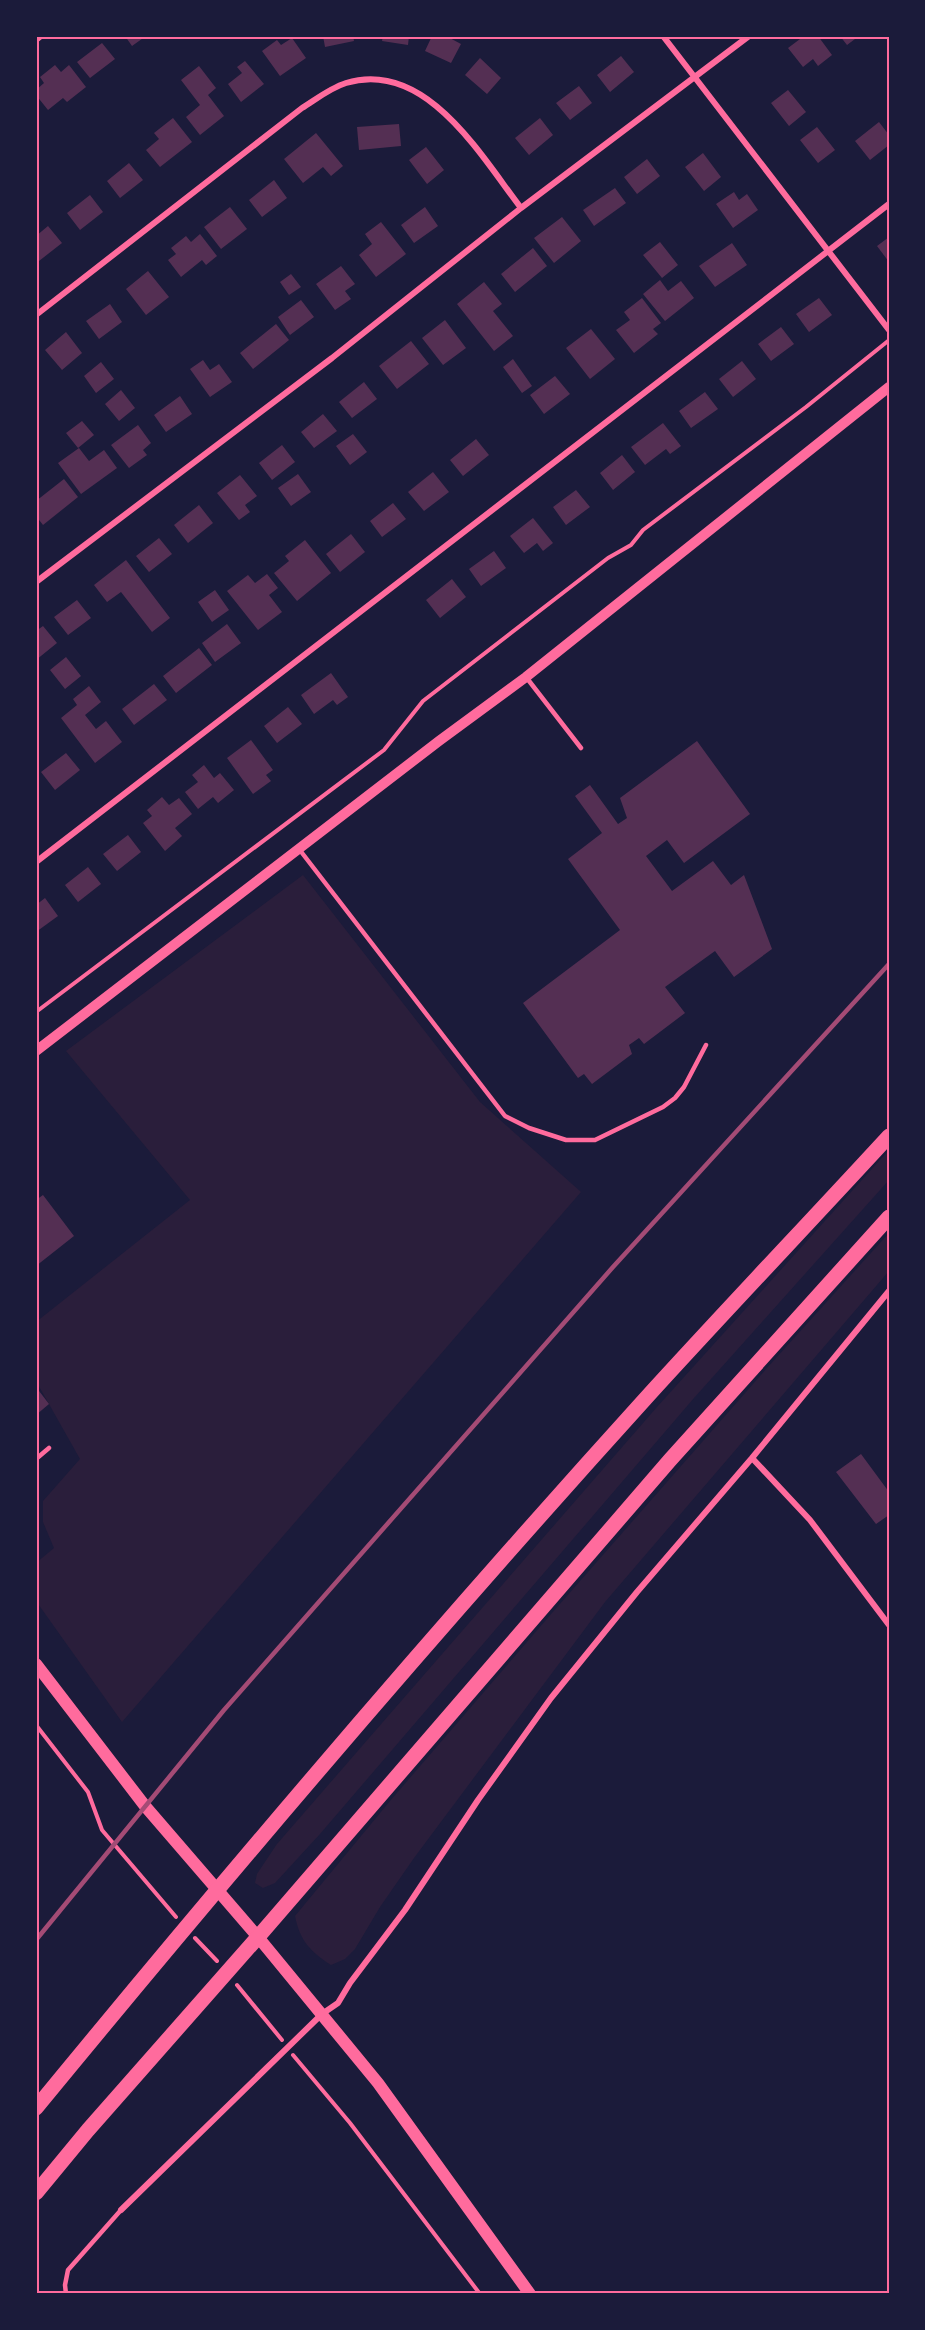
<svg xmlns="http://www.w3.org/2000/svg" width="925" height="2330" viewBox="0 0 925 2330" font-family="Inter,sans-serif">
<style>
.green{fill:#2a1e3b}
.building{fill:#542f53}
.lines{fill:none;stroke-linecap:round;stroke-linejoin:round}
.path{stroke:#ff6b9d;stroke-width:4}
.service{stroke:#ff6b9d;stroke-width:4.5}
.minor{stroke:#ff6b9d;stroke-width:6}
.tertiary{stroke:#ff6b9d;stroke-width:10}
.secondary{stroke:#ff6b9d;stroke-width:12}
.primary{stroke:#ff6b9d;stroke-width:15}
.rail{stroke:#a44b75;stroke-width:4.5}
.neatline{fill:none;stroke:#ff6b9d;stroke-width:2}
</style>
<rect width="100%" height="100%" fill="#1b1b3a"/>
<!-- green -->
<path class="green" d="M303,875l177,227 101,90 -459,530 -86,-121v-38l18,-15 -11,-26v-21l37,-42 -44,-78v-59l154,-122 -124,-149z
M889,1150v30l-195,218 -374,436 -45,49 -12,5 -8,-5 2,-9 20,-30 112,-129 268,-308z
M889,1233v38l-284,331 -191,256 -34,49 -25,42 -10,10 -14,6c-21,-14 -31,-24 -36,-49l95,-115 162,-188 215,-245z"/>
<!-- building -->
<path class="building" d="M125,36h21l-14,10z
M323,36h30l1,5 -29,6z
M383,36h26l-1,9 -26,-4z
M432,36h14l15,8 -10,19 -26,-12z
M804,36h14l14,19 -14,11 -5,-7 -10,8 -15,-19z
M840,36h19l-12,9z
M292,38l14,20 -26,18 -18,-25 15,-11 4,5z
M102,43l13,16 -25,19 -13,-16z
M621,56l13,16 -24,20 -13,-17z
M480,58l21,20 -14,16 -22,-19z
M245,61l19,23 -23,18 -13,-18 14,-11 -5,-6z
M55,65l6,7 8,-7 17,22 -19,15 -4,-4 -15,12 -12,-15v-5l8,-7 -4,-6z
M199,66l17,22 -8,7 16,21 -24,19 -14,-18 14,-12 -19,-25z
M579,86l13,17 -22,17 -14,-17z
M788,90l18,22 -17,14 -18,-23z
M173,118l19,24 -32,25 -14,-17 13,-11 -5,-6z
M540,118l13,17 -24,20 -14,-17z
M879,122l10,13v10l-19,15 -15,-19z
M399,124l2,22 -42,4 -2,-23z
M817,127l18,23 -17,13 -18,-23z
M316,133l27,33 -12,10 -8,-9 -20,16 -19,-24z
M426,147l18,23 -17,14 -18,-24z
M703,153l18,24 -17,14 -19,-24z
M647,159l13,17 -23,18 -13,-17z
M129,163l14,17 -23,18 -13,-17z
M274,180l13,18 -25,19 -13,-17z
M615,188l11,15 -32,23 -11,-16z
M734,192l5,8 8,-6 11,16 -25,18 -17,-24z
M90,195l13,17 -23,18 -13,-17z
M230,207l17,22 -26,20 -17,-22z
M425,207l13,19 -24,17 -13,-18z
M562,217l19,24 -27,22 -20,-25z
M381,222l25,32 -30,23 -17,-22 13,-11 -7,-10z
M48,226l14,17 -23,18 -3,-3v-22z
M200,234l17,22 -11,9 -4,-5 -21,17 -13,-17 8,-6 -5,-6 15,-12 5,6z
M889,237v25l-12,-16z
M660,242l18,23 -16,13 -19,-23z
M732,243l15,22 -32,22 -16,-21z
M533,248l14,18 -32,26 -14,-18z
M341,266l14,18 -10,7 6,8 -16,11 -19,-26z
M148,271l21,26 -23,18 -20,-26z
M291,274l10,13 -12,8 -9,-13z
M660,280l8,11 13,-10 13,17 -29,23 -22,-27z
M484,282l18,22 -9,7 20,25 -19,15 -37,-47z
M642,298l19,25 -8,6 5,5 -24,19 -18,-23 14,-10 -6,-8z
M819,298l13,17 -23,17 -13,-18z
M301,300l13,17 -24,18 -12,-18z
M110,304l12,18 -23,17 -13,-18z
M445,320l21,28 -23,17 -21,-27z
M276,324l13,16 -36,29 -13,-16z
M781,327l13,17 -23,17 -13,-17z
M591,329l24,30 -25,20 -24,-31z
M66,332l16,21 -20,17 -17,-20z
M411,341l18,23 -32,25 -18,-23z
M513,359l19,27 -10,7 -19,-26z
M203,360l7,10 9,-6 13,18 -22,15 -20,-28z
M742,361l14,18 -23,18 -14,-18z
M101,362l13,17 -18,14 -12,-17z
M555,376l15,18 -26,20 -14,-19z
M364,382l13,17 -25,19 -13,-16z
M121,390l14,18 -16,13 -14,-17z
M705,392l13,17 -27,19 -12,-17z
M180,396l12,18 -26,18 -12,-17z
M323,414l14,17 -23,17 -13,-16z
M82,421l12,14 -16,13 -12,-15z
M663,423l18,23 -11,8 -4,-5 -21,16 -14,-18z
M138,425l13,18 -8,7 4,5 -18,13 -18,-23z
M353,434l14,18 -17,13 -14,-19z
M476,439l13,16 -26,21 -13,-16z
M282,445l13,17 -23,18 -13,-17z
M79,448l10,13 15,-11 13,18 -36,26 -23,-31z
M622,455l13,17 -22,18 -13,-17z
M433,472l16,20 -25,19 -16,-19z
M298,474l13,18 -20,14 -13,-18z
M240,475l17,21 -12,9 5,7 -11,8 -22,-27z
M64,479l14,18 -35,28 -7,-9v-15z
M576,490l14,17 -24,18 -13,-18z
M393,503l13,16 -24,18 -12,-16z
M199,505l14,18 -25,20 -14,-18z
M533,518l20,25 -10,8 -6,-8 -13,10 -14,-17z
M351,534l14,18 -25,20 -14,-18z
M159,538l13,16 -23,18 -13,-16z
M305,540l26,33 -34,28 -23,-28 15,-12 -4,-5z
M494,551l12,17 -25,18 -12,-17z
M126,560l44,58 -18,14 -31,-40 -14,10 -13,-17z
M267,574l11,14 -9,7 13,17 -24,18 -31,-39 21,-16 7,8z
M452,579l14,18 -26,21 -14,-18z
M215,590l14,20 -17,12 -14,-20z
M77,600l14,18 -23,17 -14,-18z
M227,624l14,19 -26,19 -13,-19z
M43,626l14,17 -21,17v-29z
M199,648l13,17 -36,28 -13,-17z
M66,657l15,19 -16,13 -15,-19z
M331,673l17,24 -11,8 -4,-5 -19,14 -13,-19z
M154,684l13,16 -33,25 -12,-16z
M89,686l12,16 -16,13 11,14 10,-8 16,21 -27,21 -34,-45 16,-13 -4,-6z
M288,707l14,17 -25,19 -13,-17z
M251,740l22,30 -7,5 5,6 -18,13 -26,-36z
M697,741l53,73 -66,49 -17,-23 -21,16 26,35 41,-30 18,24 13,-10 28,74 -38,28 -19,-26 -50,36 20,26 -41,31 -5,-6 -10,7 3,9 -40,30 -8,-10 -6,4 -55,-75 97,-73 -52,-71 34,-26 -27,-37 15,-11 28,39 9,-6 -7,-20z
M66,753l14,17 -25,20 -14,-18z
M204,765l10,13 6,-5 14,17 -16,13 -5,-6 -15,12 -13,-17 13,-10 -6,-7z
M162,797l7,8 10,-7 13,16 -17,14 7,8 -17,15 -22,-28 9,-7 -5,-6z
M128,835l13,17 -24,19 -14,-17z
M88,867l13,17 -23,18 -13,-17z
M45,898l13,18 -22,16v-27z
M43,1195l31,41 -38,30v-66z
M36,1387l13,17 -13,11z
M861,1454l28,38v23l-13,9 -40,-52z"/>
<g class="lines">
<!-- path -->
<path class="path" d="M36,1012l348,-262 39,-49 185,-143 23,-13 12,-15 163,-123 82,-66
M36,1725l52,67 14,38 74,87
M195,1938l22,23
M237,1985l45,55
M293,2055l57,68 130,171"/>
<!-- service -->
<path class="service" d="M526,677l55,71
M299,849l206,267 24,12 37,12h29l68,-33 12,-9 9,-11 22,-42
M36,1459l13,-11
M66,2294l-1,-9 3,-15 53,-60"/>
<!-- minor -->
<path class="minor" d="M663,36l226,294
M36,40l5,-4
M36,315l266,-207c13,-8 28,-20 44,-25 80,-24 135,73 175,125
M36,582l296,-224 189,-150 228,-172
M36,862l853,-658
M752,1458l58,62 79,105
M121,2210l201,-196 16,-11 12,-20 55,-73 73,-110 73,-102 86,-106 115,-134 137,-167"/>
<!-- tertiary -->
<path class="tertiary" d="M36,1051l403,-310 87,-64 363,-290"/>
<!-- secondary -->
<path class="secondary" d="M36,1664l109,142 113,131 120,146 152,211"/>
<!-- primary -->
<path class="primary" d="M36,2108c198,-241 400,-478 610,-710 80,-88 162,-174 243,-262
M36,2193l52,-63 170,-193 412,-477 219,-243"/>
<!-- rail -->
<path class="rail" d="M36,1940l188,-230 389,-443 276,-303"/>
</g>
<!-- border -->
<rect width="925" height="2330" fill="none" stroke="#1b1b3a" stroke-width="75"/>
<rect x="38" y="38" width="850" height="2254" class="neatline"/>
</svg>
